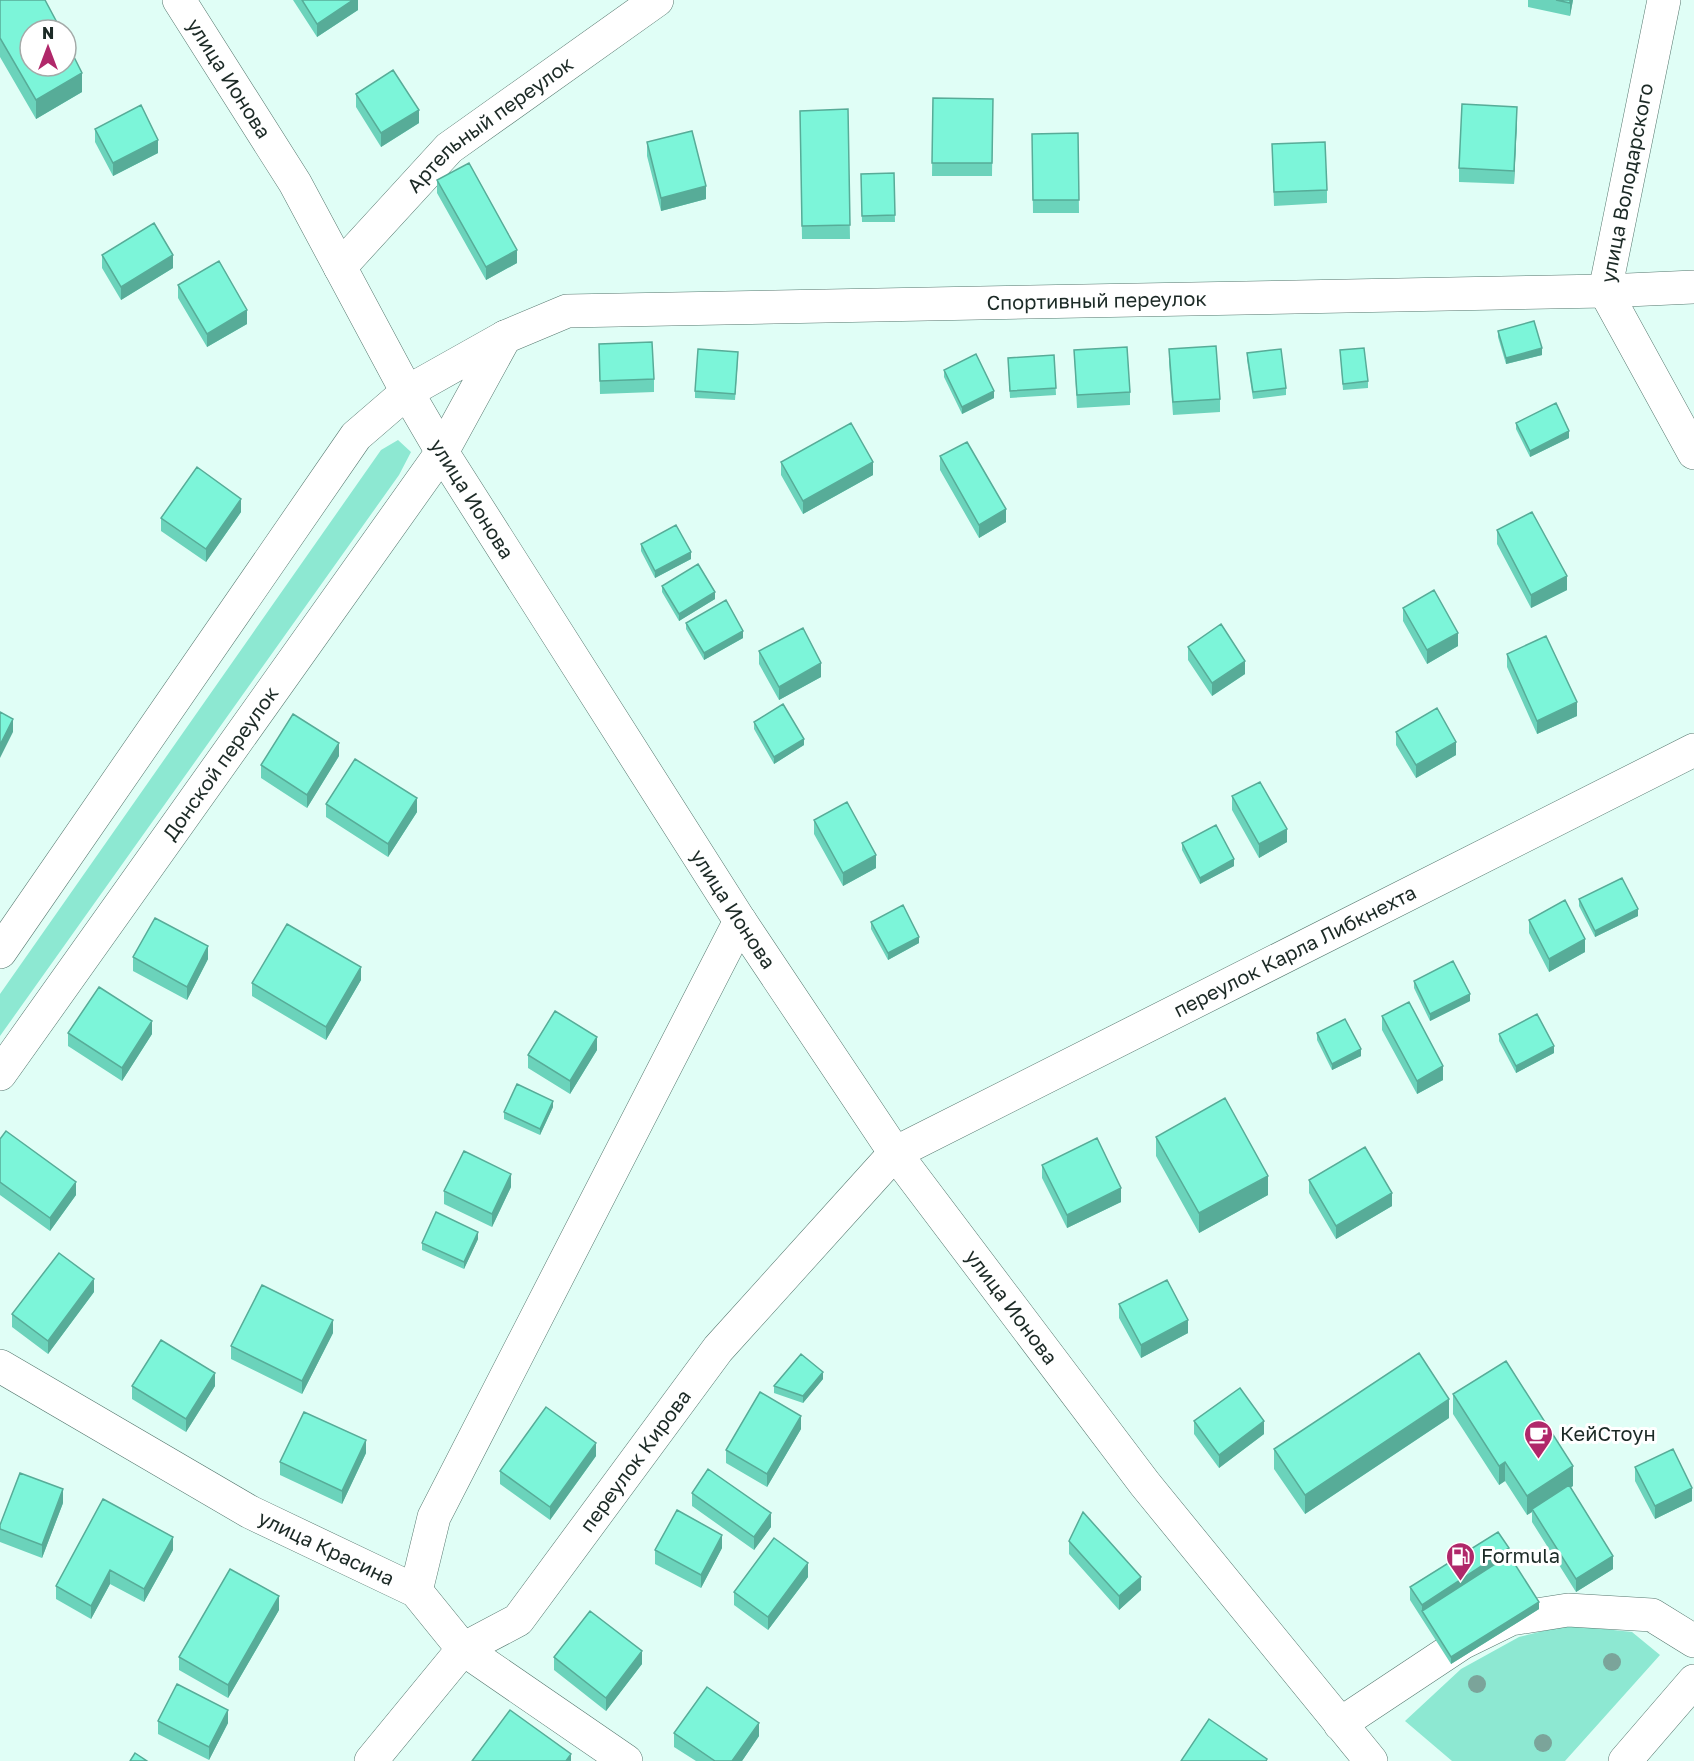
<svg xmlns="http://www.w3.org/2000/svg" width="1694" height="1761" viewBox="0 0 1694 1761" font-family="'Golos Text',sans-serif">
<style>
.green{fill:#8de8d2}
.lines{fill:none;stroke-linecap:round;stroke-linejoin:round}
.minor-casing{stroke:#56786f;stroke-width:34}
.major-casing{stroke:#56786f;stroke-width:34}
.minor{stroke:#fff;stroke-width:33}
.major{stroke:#fff;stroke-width:33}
.tree{fill:#7ba49a}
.wall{fill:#6bd3bb}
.shaded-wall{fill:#57ac98}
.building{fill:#7cf5d9;stroke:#57ac98;stroke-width:1.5}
.labels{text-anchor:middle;stroke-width:6;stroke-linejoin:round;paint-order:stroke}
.street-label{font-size:20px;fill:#1c2a26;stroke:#fff}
.poi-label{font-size:20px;fill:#1c2a26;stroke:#fff;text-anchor:start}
</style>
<rect width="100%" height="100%" fill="#e0fef6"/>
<!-- green -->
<path class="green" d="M398,440l13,12 -12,23 -399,561v-42l381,-544z
M1567,1625l65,7 28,23 -95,106h-113l-47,-40 56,-52 58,-32z"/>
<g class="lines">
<defs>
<g id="minor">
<path d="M1664,0l-59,291 89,162"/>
<path id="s1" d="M340,267l109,-119 208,-148"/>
<path id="s2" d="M505,337l62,-26 1038,-20 89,-4"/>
<path d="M407,392l98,-55 -63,115"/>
<path id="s3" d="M0,1366l250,146 166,79 47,58 163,112"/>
<path d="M416,1591l18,-74 306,-596"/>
<path d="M1340,1724l122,-81 49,-24 57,-9 84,5 42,26"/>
<path id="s4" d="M371,1761l92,-112 55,-29 200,-271 177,-196 799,-403"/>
</g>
<g id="major">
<path id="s5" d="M179,0l116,183 112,209 35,60 298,469 155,232 250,331 226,277"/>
<path d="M0,952l356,-516 51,-44"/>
<path id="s6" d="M0,1074l442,-622"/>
<path d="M1625,1761l69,-80"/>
</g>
</defs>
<!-- minor casing -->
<use href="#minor" class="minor-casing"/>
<!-- major casing -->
<use href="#major" class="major-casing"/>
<!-- minor -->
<use href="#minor" class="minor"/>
<!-- major -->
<use href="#major" class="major"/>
</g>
<!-- trees -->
<g class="tree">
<circle cx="1612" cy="1662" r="9"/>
<circle cx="1477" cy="1684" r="9"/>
<circle cx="1543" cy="1743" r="9"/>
</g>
<!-- wall -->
<path class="wall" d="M0,0l82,92 -46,27 -36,-62z
M293,0h65v10l-41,27z
M1528,0h45l-3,16 -42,-9z
M356,94l63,29 -38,24 -25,-40z
M933,98l60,1 -1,77h-60z
M848,109l2,130h-48l-2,-128z
M1517,120l-3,64 -55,-2v-14z
M95,129l63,24 -45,23 -18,-34z
M1078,133l1,80h-46l-1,-79z
M647,142l59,57 -45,12 -14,-55z
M1272,144l55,46v13l-53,3z
M894,173l1,49h-33l-1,-48z
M437,180l80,83 -31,17 -49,-87z
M102,255l71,13 -52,32 -19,-32z
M178,285l69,39 -40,23 -29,-49z
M1498,331l44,24 -36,9 -8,-27z
M599,344l55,35v13l-54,2z
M1169,349l51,50v13l-47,3 -4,-53z
M1074,350l56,42v13l-53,3z
M1340,350l28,31v7l-25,2z
M1247,353l39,35v7l-33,4 -6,-39z
M1054,355l2,40 -46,3 -2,-40z
M738,359l-3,41 -40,-2v-7z
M944,370l50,28 -32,16 -18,-37z
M1516,423l53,15 -39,19 -14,-28z
M940,456l66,66 -27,16 -39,-68z
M781,462l92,13 -70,39 -22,-39z
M241,512l-35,50 -45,-31v-13z
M1497,530l70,60 -36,18 -34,-64z
M641,544l50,15 -36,19 -14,-27z
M662,586l53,13 -36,22 -17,-29z
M1403,608l55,38 -31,18 -24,-43z
M686,623l57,15 -39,22 -18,-31z
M1188,647l57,27 -33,22 -24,-36z
M759,651l62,26 -42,23 -20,-36z
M1507,654l70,62 -40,18 -30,-67z
M754,722l50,23 -30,19 -20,-35z
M1396,732l60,23 -40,23 -20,-33z
M339,756l-32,52 -46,-30v-13z
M1232,796l55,46 -28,16 -27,-48z
M326,804l91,8 -29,45 -62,-40z
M814,820l62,48 -33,18 -29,-52z
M1182,843l52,23 -34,18 -18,-34z
M1579,899l59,17 -43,21 -16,-31z
M1529,920l56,32 -36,20 -20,-39z
M871,922l48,21 -31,17 -17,-31z
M133,957l75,2 -21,41 -54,-29z
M361,980l-35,60 -74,-44v-13z
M1414,981l56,20 -40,20 -16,-33z
M1382,1016l61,64 -26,14 -35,-64z
M68,1033l84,1 -30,47 -54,-35z
M1317,1033l44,23 -29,14 -15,-30z
M1499,1034l55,19 -38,20 -17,-32z
M597,1050l-27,44 -42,-26v-13z
M553,1107l-13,28 -36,-16v-7z
M1156,1137l112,58 -69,38 -43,-77z
M0,1139l76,56 -26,36 -50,-36z
M1042,1165l79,37 -54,26 -25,-50z
M1309,1180l83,26 -56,33 -27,-46z
M511,1187l-19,40 -48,-23v-13z
M478,1239l-14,30 -42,-19v-7z
M94,1292l-46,62 -36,-27v-13z
M1119,1304l69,29 -47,25 -22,-40z
M333,1333l-31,61 -71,-35v-13z
M823,1379l-20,24 -29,-10v-7z
M132,1386h83l-29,46 -54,-33z
M1453,1394l120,92 -3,1 43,82 -37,23 -44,-70v-10l-5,3 -22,-34 -6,4 -46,-71z
M1449,1418l-144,96 -31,-45v-20z
M1194,1421l70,13 -45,34 -25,-34z
M801,1429l-34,58 -41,-24v-13z
M366,1453l-24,51 -62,-29v-13z
M596,1456l-46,64 -50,-36v-13z
M1635,1467l57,34 -37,18 -20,-38z
M692,1493l79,34 -17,23 -62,-44z
M63,1503l-21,55 -42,-16v-17z
M1069,1541l72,49 -22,20 -50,-56z
M722,1548l-21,40 -46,-24v-14z
M173,1550l-29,52 -34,-18 -19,35 -35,-20v-13z
M1509,1555l30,54 -88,55 -41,-64v-13z
M808,1577l-40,53 -34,-25v-13z
M279,1610l-51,88 -49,-28v-13z
M554,1657l88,7 -36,47 -52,-41z
M158,1721l70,2 -19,37 -51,-26z
M674,1733l85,3 -17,25h-46l-22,-14z"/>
<!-- shaded-wall -->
<path class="shaded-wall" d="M353,0h5v10l-41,27v-13z
M1570,0h3l-3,16z
M82,73v19l-46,27v-19z
M1517,107v13l-3,64v-13z
M419,110v13l-38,24v-14z
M158,140v13l-45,23v-13z
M706,186v13l-45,12v-13z
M517,250v13l-31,17v-13z
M173,255v13l-52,32v-13z
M247,310v14l-40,23v-13z
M1542,348v7l-36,9v-6z
M994,391v7l-32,16v-7z
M1569,431v7l-39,19v-6z
M873,462v13l-70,39v-13z
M241,499v13l-35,50v-13z
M1006,509v13l-27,16v-13z
M691,552v7l-36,19v-7z
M1567,576v14l-36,18v-13z
M715,592v7l-36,22v-7z
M743,631v7l-39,22v-7z
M1458,633v13l-31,18v-14z
M1245,661v13l-33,22v-13z
M821,663v14l-42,23v-13z
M1577,702v14l-40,18v-13z
M13,719v13l-13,26v-13z
M804,739v6l-30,19v-7z
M1456,742v13l-40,23v-13z
M339,743v13l-32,52v-13z
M417,798v14l-29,45v-13z
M1287,829v13l-28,16v-14z
M876,855v13l-33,18v-13z
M1234,859v7l-34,18v-6z
M1638,909v7l-43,21v-6z
M919,937v6l-31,17v-7z
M1585,939v13l-36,20v-13z
M208,946v13l-21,41v-13z
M361,967v13l-35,60v-13z
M1470,994v7l-40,20v-7z
M152,1021v13l-30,47v-13z
M597,1037v13l-27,44v-13z
M1554,1046v7l-38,20v-7z
M1361,1049v7l-29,14v-6z
M1443,1066v14l-26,14v-13z
M553,1101v6l-13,28v-6z
M511,1174v13l-19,40v-13z
M1268,1176v19l-69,38v-20z
M76,1182v13l-26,36v-13z
M1121,1188v14l-54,26v-13z
M1392,1193v13l-56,33v-13z
M478,1232v7l-14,30v-7z
M94,1279v13l-46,62v-13z
M333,1320v13l-31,61v-13z
M1188,1320v13l-47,25v-13z
M823,1372v7l-20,24v-7z
M215,1373v13l-29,46v-13z
M1449,1399v19l-144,96v-19z
M801,1416v13l-34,58v-13z
M1264,1421v13l-45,34v-13z
M366,1440v13l-24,51v-13z
M596,1443v13l-46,64v-13z
M1505,1462v19l-6,4v-19z
M1573,1466v20l-40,25 -1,-2v3l-5,3v-19z
M1692,1488v13l-37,18v-13z
M63,1489v14l-21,55v-13z
M771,1513v14l-17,23v-13z
M722,1535v13l-21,40v-13z
M173,1537v13l-29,52v-13z
M1509,1548v14l-87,49v-6z
M1613,1556v13l-37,23v-13z
M808,1563v14l-40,53v-13z
M110,1570v14l-19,35v-13z
M1141,1577v13l-22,20v-14z
M279,1596v14l-51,88v-13z
M1539,1602v7l-88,55v-7z
M642,1651v13l-36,47v-13z
M228,1710v13l-19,37v-13z
M759,1723v13l-17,25h-10z
M571,1754v7h-5z"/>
<!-- building -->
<path class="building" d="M0,0h45l16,30h-31v36h36v-25l16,32 -46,27 -36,-62z
M302,0h51l-36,24z
M1556,0h14v3z
M393,70l26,40 -38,23 -25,-39z
M933,98l60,1 -1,64h-60z
M1462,104l55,3 -3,64 -55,-3z
M141,105l17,35 -45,23 -18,-34z
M848,109l2,116 -48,1 -2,-115z
M692,131l14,55 -45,12 -14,-56z
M1078,133l1,67h-46l-1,-66z
M1325,142l2,48 -53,2 -2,-48z
M469,163l48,87 -31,17 -49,-87z
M894,173l1,42 -33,1 -1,-42z
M154,223l19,32 -52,32 -19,-32z
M219,261l28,49 -40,24 -29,-49z
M1534,321l8,27 -36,10 -8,-27z
M652,342l2,37 -54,2 -1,-37z
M1216,346l4,53 -47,3 -4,-53z
M1127,347l3,45 -53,3 -3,-45z
M1364,348l4,33 -25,3 -3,-34z
M698,349l40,3 -3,42 -40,-3z
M1281,349l5,39 -33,4 -6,-39z
M976,354l18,37 -32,16 -18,-37z
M1054,355l2,33 -46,3 -2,-33z
M1556,403l13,28 -39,20 -14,-28z
M851,423l22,39 -70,39 -22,-39z
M967,442l39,67 -27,16 -39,-69z
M197,467l44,32 -35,50 -45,-31z
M1532,512l35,64 -36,19 -34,-65z
M676,525l15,27 -36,19 -14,-27z
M698,564l17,28 -36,22 -17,-28z
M1434,590l24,43 -31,17 -24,-42z
M726,600l17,31 -39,22 -18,-30z
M1221,624l24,37 -33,22 -24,-36z
M803,628l18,35 -42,24 -20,-36z
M1546,636l31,66 -40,19 -30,-67z
M783,704l21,35 -30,18 -20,-35z
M1437,708l19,34 -40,23 -20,-33z
M0,712l13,7 -13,26z
M293,714l46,29 -32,52 -46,-30z
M355,759l62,39 -29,46 -62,-40z
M1260,782l27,47 -28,15 -27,-48z
M847,802l29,53 -33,18 -29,-53z
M1216,825l18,34 -34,19 -18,-35z
M1622,878l16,31 -43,22 -16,-32z
M1565,900l20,39 -36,20 -20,-39z
M903,905l16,32 -31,16 -17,-31z
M155,918l53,28 -21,41 -54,-30z
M287,924l74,43 -35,60 -74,-44z
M1453,961l17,33 -40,20 -16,-33z
M99,987l53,34 -30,47 -54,-35z
M1409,1002l34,64 -26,15 -35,-65z
M555,1011l42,26 -27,44 -42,-26z
M1537,1014l17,32 -38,20 -17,-32z
M1345,1019l16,30 -29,15 -15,-31z
M517,1084l36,17 -13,28 -36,-17z
M1225,1098l43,78 -69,37 -43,-76z
M6,1131l70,51 -26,36 -50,-36v-43z
M1097,1138l24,50 -54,27 -25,-50z
M1365,1147l27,46 -56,33 -27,-46z
M464,1151l47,23 -19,40 -48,-23z
M436,1212l42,20 -14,30 -42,-19z
M59,1253l35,26 -46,62 -36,-27z
M1167,1280l21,40 -47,25 -22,-41z
M262,1285l71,35 -31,61 -71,-35z
M161,1340l54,33 -29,46 -54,-33z
M1419,1353l30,46 -144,96 -31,-46z
M801,1354l22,18 -20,24 -29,-10z
M1506,1361l67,105 -46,30 -22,-34 -6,4 -46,-72z
M1240,1388l24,33 -45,34 -25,-34z
M760,1392l41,24 -34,58 -41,-24z
M546,1407l50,36 -46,64 -50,-36z
M304,1412l62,28 -24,51 -62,-29z
M1673,1449l19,39 -37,18 -20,-39z
M708,1469l63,44 -17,24 -62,-44z
M20,1473l43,16 -21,56 -42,-16v-4z
M1569,1485l44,71 -37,23 -44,-70z
M103,1499l70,38 -29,52 -34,-19 -19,36 -35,-20z
M677,1510l45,25 -21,40 -46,-25z
M1083,1512l58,65 -22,19 -50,-55z
M1498,1532l11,16 -87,57 -12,-18z
M774,1538l34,25 -40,54 -34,-25z
M1509,1555l30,47 -88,55 -29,-46z
M230,1569l49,27 -51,89 -49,-28z
M590,1611l52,40 -36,47 -52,-41z
M177,1684l51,26 -19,37 -51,-26z
M707,1687l52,36 -27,38h-17l-41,-28z
M510,1710l61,44 -5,7h-94z
M1209,1719l58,40 -1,2h-85z
M135,1753l12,8h-17z"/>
<!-- icons -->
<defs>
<symbol id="cafe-pin" viewBox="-11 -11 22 30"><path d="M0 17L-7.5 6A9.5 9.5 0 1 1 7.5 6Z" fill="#b0286a" stroke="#fff"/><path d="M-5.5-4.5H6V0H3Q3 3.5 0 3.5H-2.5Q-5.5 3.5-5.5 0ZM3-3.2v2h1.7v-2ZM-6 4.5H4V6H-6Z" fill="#fff"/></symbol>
<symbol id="fuel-pin" viewBox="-11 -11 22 30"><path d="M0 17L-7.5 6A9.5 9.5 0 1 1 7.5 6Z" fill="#b0286a" stroke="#fff"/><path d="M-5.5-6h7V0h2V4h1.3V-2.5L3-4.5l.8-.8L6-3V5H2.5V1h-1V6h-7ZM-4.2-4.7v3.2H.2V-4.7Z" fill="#fff"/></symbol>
</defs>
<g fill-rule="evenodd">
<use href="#cafe-pin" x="1522" y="1418" width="33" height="45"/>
<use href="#fuel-pin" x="1444" y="1540" width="33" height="45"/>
</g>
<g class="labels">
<!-- street labels -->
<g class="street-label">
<text dy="7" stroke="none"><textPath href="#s5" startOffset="93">улица Ионова</textPath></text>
<text dy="7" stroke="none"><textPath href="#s1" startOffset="208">Артельный переулок</textPath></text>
<text transform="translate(1627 183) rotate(-79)" y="7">улица Володарского</text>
<text dy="7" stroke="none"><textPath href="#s2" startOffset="597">Спортивный переулок</textPath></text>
<text dy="7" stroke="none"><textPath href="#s5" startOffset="579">улица Ионова</textPath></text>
<text dy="7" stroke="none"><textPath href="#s6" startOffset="381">Донской переулок</textPath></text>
<text dy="7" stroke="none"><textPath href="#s5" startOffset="1065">улица Ионова</textPath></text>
<text dy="7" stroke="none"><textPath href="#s4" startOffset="1256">переулок Карла Либкнехта</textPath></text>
<text dy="7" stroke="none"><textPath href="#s5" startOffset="1551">улица Ионова</textPath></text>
<text dy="7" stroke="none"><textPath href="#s4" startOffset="405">переулок Кирова</textPath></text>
<text dy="7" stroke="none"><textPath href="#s3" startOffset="374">улица Красина</textPath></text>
</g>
<!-- poi labels -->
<g class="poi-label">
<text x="1560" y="1441">КейСтоун</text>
<text x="1481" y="1563">Formula</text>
</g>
</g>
<!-- north arrow -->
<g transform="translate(48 48)"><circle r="28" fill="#ffffff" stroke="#a4aaa8" stroke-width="1.5"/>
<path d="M0-4.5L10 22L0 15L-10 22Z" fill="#b0286a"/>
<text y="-9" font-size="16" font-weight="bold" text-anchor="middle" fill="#1c2a26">N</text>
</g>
</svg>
